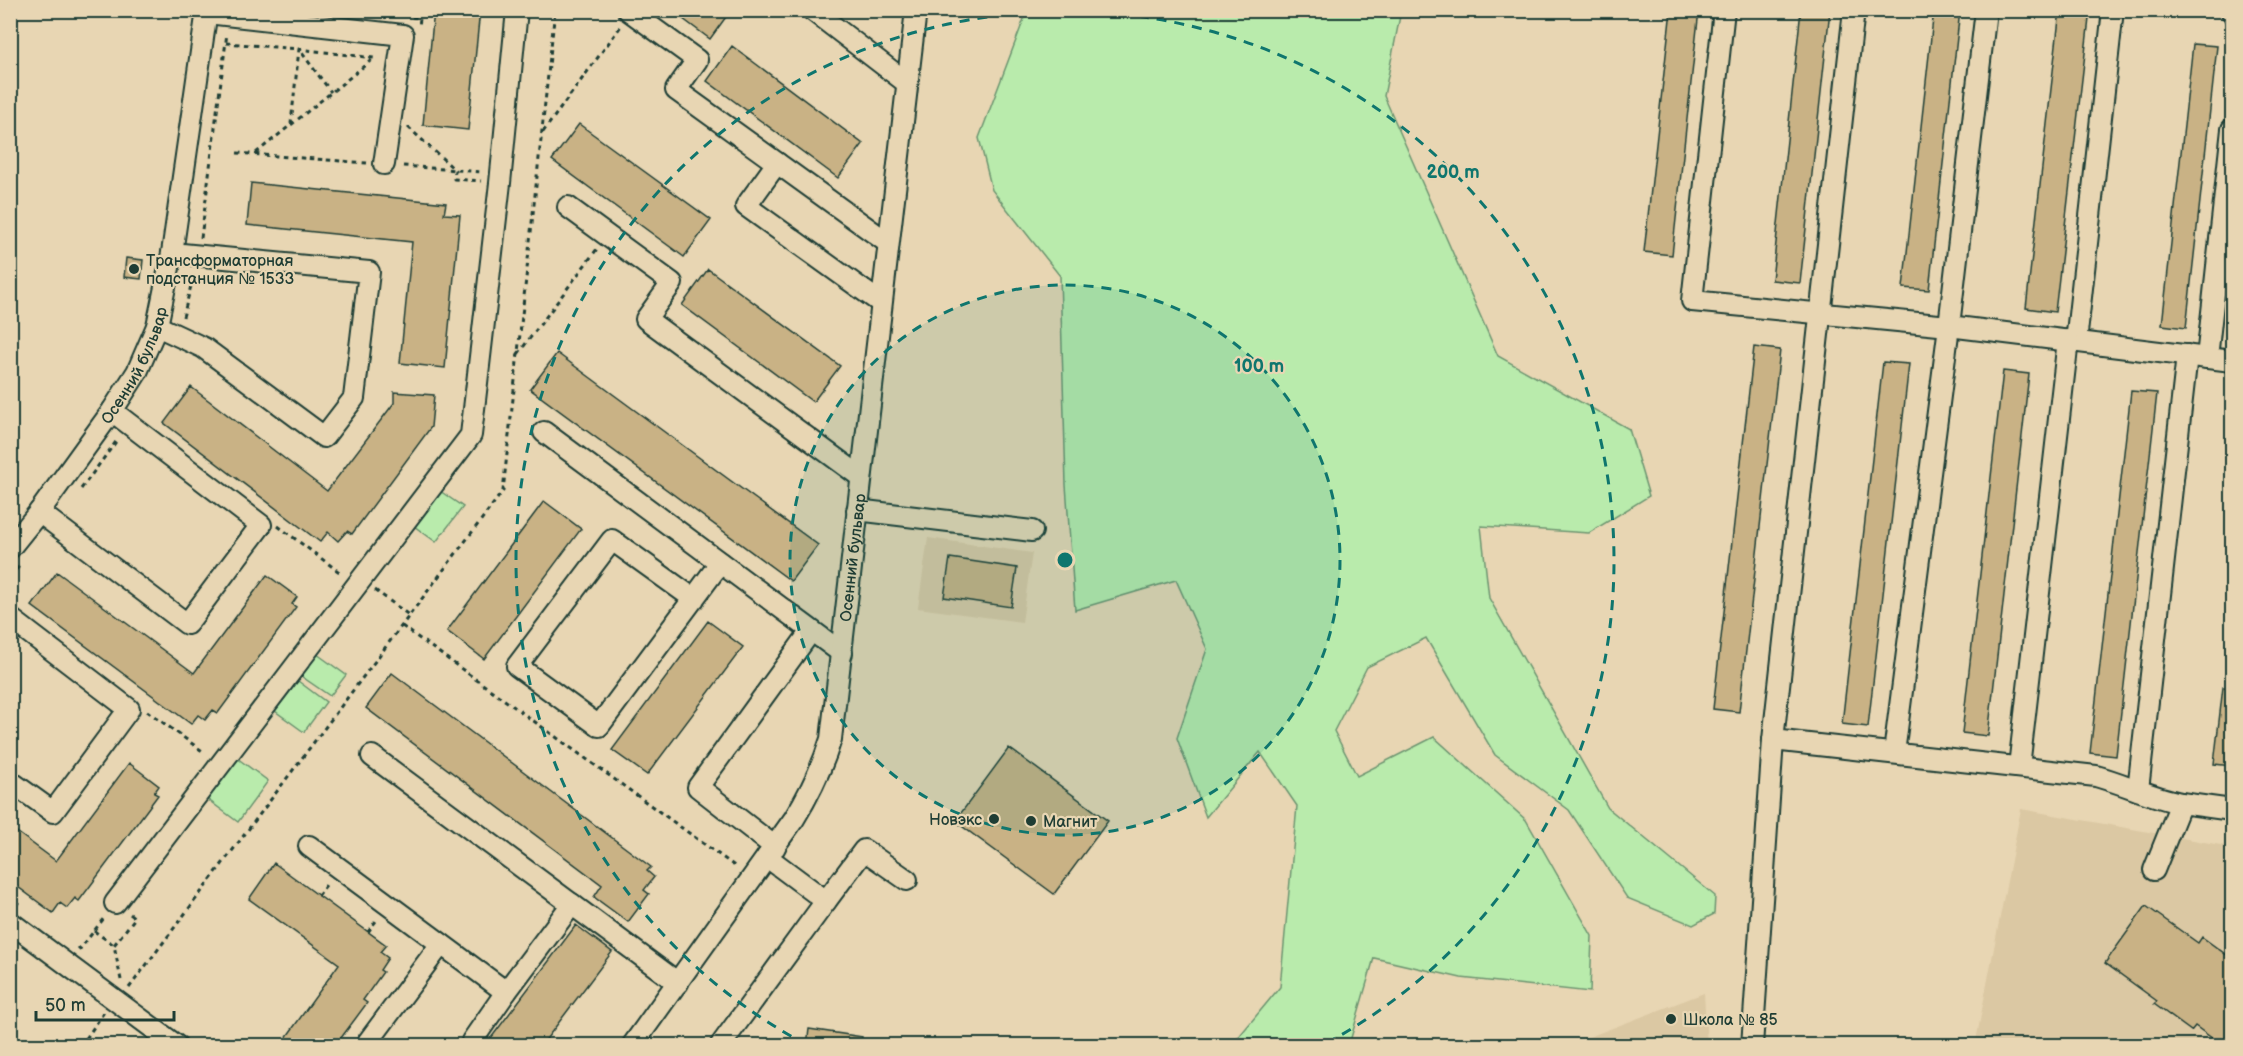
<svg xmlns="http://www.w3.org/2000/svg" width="2243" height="1056" viewBox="0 0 2243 1056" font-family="'Balsamiq Sans',sans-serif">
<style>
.built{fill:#dbc8a3}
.green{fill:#b9ebac;stroke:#6c9470;stroke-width:1.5}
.building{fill:#c9b285;stroke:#1f3d34;stroke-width:1.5}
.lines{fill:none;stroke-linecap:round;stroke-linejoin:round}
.minor-casing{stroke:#1f3d34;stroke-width:24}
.path{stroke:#1f3d34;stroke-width:3;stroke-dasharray:4.5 4.5;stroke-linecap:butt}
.minor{stroke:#e8d6b3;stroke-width:20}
.ring{fill:none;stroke:#0f766e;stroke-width:3;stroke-dasharray:10 8}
.poi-dot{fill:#1f3d34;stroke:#e8d6b3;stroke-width:2}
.labels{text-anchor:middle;stroke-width:4.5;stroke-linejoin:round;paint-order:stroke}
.poi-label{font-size:16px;fill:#1f3d34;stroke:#e8d6b3;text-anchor:start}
.street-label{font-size:16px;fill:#1f3d34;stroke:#e8d6b3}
.centre{fill:#0f766e;stroke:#e8d6b3;stroke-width:3}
.ring-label{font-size:18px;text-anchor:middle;font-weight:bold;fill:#0f766e;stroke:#e8d6b3;stroke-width:4.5;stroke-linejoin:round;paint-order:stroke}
</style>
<rect width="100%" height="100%" fill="#e8d6b3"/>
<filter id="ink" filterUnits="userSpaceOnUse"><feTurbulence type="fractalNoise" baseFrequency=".0167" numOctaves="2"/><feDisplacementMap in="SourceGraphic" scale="12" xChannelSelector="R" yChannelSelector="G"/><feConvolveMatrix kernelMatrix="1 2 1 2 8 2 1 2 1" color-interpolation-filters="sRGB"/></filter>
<g filter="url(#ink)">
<!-- built -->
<path class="built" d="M928,538l104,15 -10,69 -104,-14z
M2021,809l211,38v198l-257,1z
M1704,993l3,52h-139z"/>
<!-- green -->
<path class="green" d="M1027,11h374l-17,85 114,260 131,73 20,67 -60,37 -108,-7 8,72 119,210 107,88 -1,18 -21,11 -66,-27 -58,-88 -74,-55 -69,-117 -59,29 -33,64 23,45 77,-39 92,83 66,116 -2,56 -129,-14 -87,-20 -25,87h-117l48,-58 17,-181 -37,-54 -54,65 -29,-79 30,-89 -31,-69 -101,30 -9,-125 -6,-209 -68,-86 -13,-52z
M440,491l23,16 -27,35 -22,-16z
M317,654l29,21 -16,21 -29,-20z
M298,681l28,21 -22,30 -29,-21z
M237,758l31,23 -30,41 -31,-23z"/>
<!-- building -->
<path class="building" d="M434,10h46l-12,120 -45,-5z
M671,10h60l-21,29z
M1671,10h28l-27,245 -28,-3z
M1801,10h29l-30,273 -28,-3z
M1934,10h26l-31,280 -26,-2z
M2060,10h30l-35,302 -29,-4z
M2193,44l24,2 -31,282 -24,-3z
M732,46l131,98 -25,34 -131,-97z
M579,124l132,96 -27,37 -132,-97z
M251,183l195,20 -2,11 16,1 -15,153 -45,-5 12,-121 -165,-17z
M126,258l17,2 -2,19 -17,-2z
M708,269l132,97 -27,36 -131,-97z
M1754,347l26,3 -41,362 -26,-3z
M557,353l261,192 -27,36 -261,-192z
M1883,362l26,2 -41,363 -26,-3z
M2003,371l26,3 -41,362 -26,-3z
M191,387l136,104 67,-88v-11l40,3 -3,32 -79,107 -5,-3 -9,10 -10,-9 -8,10 -156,-119z
M2131,391l26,2 -41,363 -26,-3z
M544,501l37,28 -97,130 -37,-28z
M950,558l67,10 -6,39 -67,-10z
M57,572l137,101 73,-98 30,22 -5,7 4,3 -78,106 -5,-3 -8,10 -7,-5 -7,9 -159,-118z
M708,621l35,26 -96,128 -35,-25z
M392,673l259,194 -4,4 7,6 -10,13 5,4 -21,28 -34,-25 8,-12 -236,-177z
M2223,687l9,1v78l-18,-2z
M1009,748l99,73 -54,73 -99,-73z
M129,763l30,23 -5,7 4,2 -79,106 -4,-3 -8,10 -7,-5 -7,10 -43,-32v-54l46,34z
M274,863l112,82 -6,7 8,6 -8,12 3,2 -20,28 4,3 -32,43h-55l59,-82 -90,-65z
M2146,906l52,37 4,-6 30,22v87h-9l-28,-20 -4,5 -37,-27 3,-3 -52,-38z
M576,925l36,27 -71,94h-56z
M809,1029l53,8 -1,9h-54z"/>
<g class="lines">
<defs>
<g id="minor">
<path d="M628,10l69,50 -21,30 212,153"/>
<path d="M812,10l95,73"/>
<path d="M1724,10l-32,291 257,25 283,35"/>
<path d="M2231,10l1,2"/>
<path d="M207,13l196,22 -19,129"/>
<path d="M777,163l-31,43 135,97"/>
<path d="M568,207l104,76 -26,36 215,158"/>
<path d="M157,326l47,22 120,89 30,-39 15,-126 -197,-19"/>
<path d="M2076,342l37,-332"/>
<path d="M2207,358l25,-229"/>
<path d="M544,432l298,221"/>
<path d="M857,510l175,21"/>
<path d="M39,512l148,112 74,-99 -149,-114"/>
<path id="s1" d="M10,548l29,-36 73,-101 25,-39 20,-46 15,-73 35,-243"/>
<path d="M694,599l-82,-59 -95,126 82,60 121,-163"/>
<path d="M10,618l119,91 -76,103 -43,-31"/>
<path d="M1773,740l81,-730"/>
<path d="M1894,753l55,-427 37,-316"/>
<path d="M372,756l306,227"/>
<path d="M2019,767l49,-427"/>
<path d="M2138,790l49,-435"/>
<path d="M309,846l197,146 66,-88"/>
<path d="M775,847l-77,-60 113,-156"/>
<path d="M2154,870l27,-67 51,7"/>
<path d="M826,901l38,-51 43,30"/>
<path d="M115,903l356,-468 29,-252 17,-173"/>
<path d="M10,922l167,124"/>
<path d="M472,1041l34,-49"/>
<path d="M373,1046l-5,-4 73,-98"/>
<path id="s2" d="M632,1046l162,-227c16,-26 28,-51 37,-80l85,-729"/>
<path d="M720,1046l106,-145 -59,-44"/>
<path d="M1752,1046l21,-306 323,36c29,8 55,21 85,27"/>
</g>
</defs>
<!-- minor casing -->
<use href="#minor" class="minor-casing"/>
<!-- path -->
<path class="path" d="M412,17l8,1 -1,9
M226,43l73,6 75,9
M291,124l8,-75 32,43
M408,127l47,43 -1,9 27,2
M543,132l78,-106
M237,153l130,10
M256,153l118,-95
M403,166l80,6
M201,238l26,-205
M183,317l11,-43
M518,354l79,-105
M81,489l37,-50
M278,526l64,48
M10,577l11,-13
M375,590l35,26
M402,626l334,241
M147,711l58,42
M318,896l10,-14
M10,898l9,6
M94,931l20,14
M368,932l10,-14
M78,947l2,2 24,-31
M121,980l-7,-35 21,-27 -5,-4
M129,988l374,-497 52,-481
M81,1046l23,-34"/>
<!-- minor -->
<use href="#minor" class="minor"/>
</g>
</g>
<!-- distance rings -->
<circle cx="1065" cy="560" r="275" fill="#0f766e" fill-opacity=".12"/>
<g class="ring">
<circle cx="1065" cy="560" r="275"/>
<path d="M807 1045A549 549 0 1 1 1323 1045"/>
</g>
<!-- markers -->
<g class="poi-dot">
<circle cx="134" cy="269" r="6"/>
<circle cx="994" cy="819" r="6"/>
<circle cx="1031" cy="821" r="6"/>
<circle cx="1671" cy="1019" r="6"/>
</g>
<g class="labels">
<!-- poi labels -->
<g class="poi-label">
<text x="146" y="266">Трансформаторная<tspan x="146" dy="18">подстанция № 1533</tspan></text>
<text x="982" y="825" text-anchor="end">Новэкс</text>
<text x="1043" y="827">Магнит</text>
<text x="1683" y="1025">Школа № 85</text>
</g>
<!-- street labels -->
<g class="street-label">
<text dy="6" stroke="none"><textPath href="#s1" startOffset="222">Осенний бульвар</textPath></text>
<text dy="6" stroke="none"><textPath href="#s2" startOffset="550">Осенний бульвар</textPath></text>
</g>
</g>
<circle cx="1065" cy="560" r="9" class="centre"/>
<g class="ring-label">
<text x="1453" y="178">200 m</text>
<text x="1259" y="372">100 m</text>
</g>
<!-- margin -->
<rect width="2243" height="1056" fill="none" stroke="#e8d6b3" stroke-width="36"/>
<rect x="18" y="18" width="2207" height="1020" fill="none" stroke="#1f3d34" stroke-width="2" filter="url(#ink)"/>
<!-- scale -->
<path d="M36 1011v9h138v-9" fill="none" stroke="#1f3d34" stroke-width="3"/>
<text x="45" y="1011" font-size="18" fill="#1f3d34" stroke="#e8d6b3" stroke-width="4.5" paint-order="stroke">50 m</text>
</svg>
